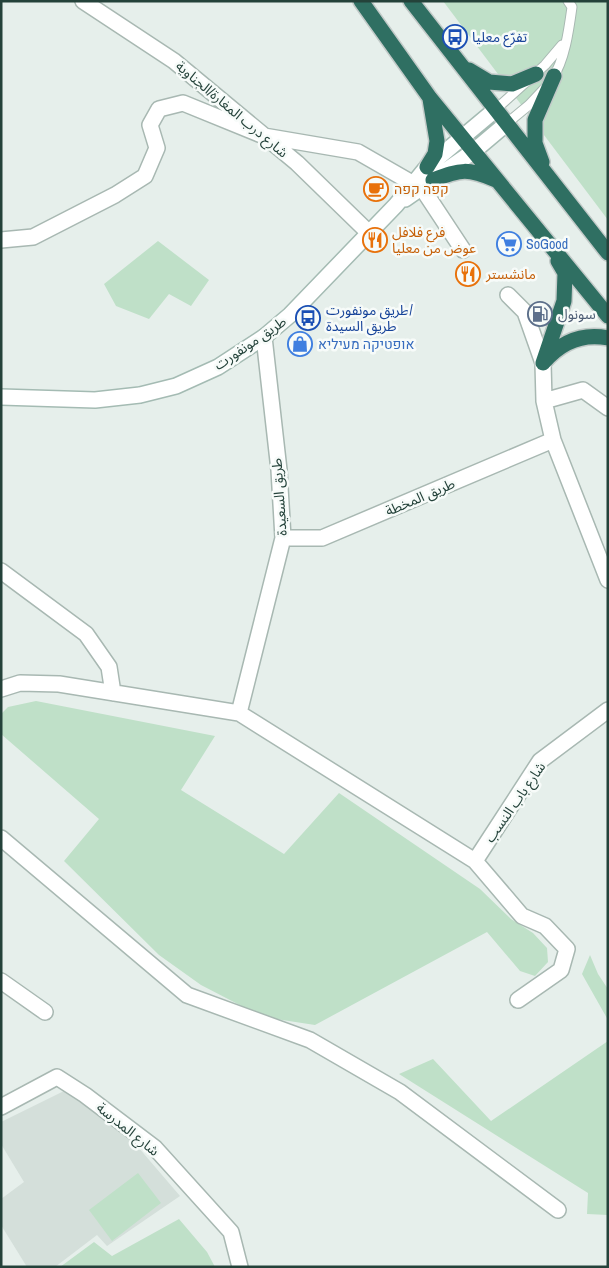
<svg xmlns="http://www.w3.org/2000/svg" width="609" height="1268" viewBox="0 0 609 1268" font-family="'Archivo Narrow','Noto Sans Arabic',Heebo,sans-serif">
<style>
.built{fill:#d4dfda}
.green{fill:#bfe0c8}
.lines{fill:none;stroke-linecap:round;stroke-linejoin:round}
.lane-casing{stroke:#a8b8b2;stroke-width:11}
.street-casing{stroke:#a8b8b2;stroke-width:18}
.secondary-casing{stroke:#a4bbb3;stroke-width:18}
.highway-casing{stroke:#c2cac8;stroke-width:18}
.lane{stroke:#fff;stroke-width:9}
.street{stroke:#fff;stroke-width:15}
.secondary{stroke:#fff;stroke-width:15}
.highway{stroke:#2f6f62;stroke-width:15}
.labels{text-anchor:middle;stroke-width:5;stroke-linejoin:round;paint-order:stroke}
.transit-label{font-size:14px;fill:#164399;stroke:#f7fbf9;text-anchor:start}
.street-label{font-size:14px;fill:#24423a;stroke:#f7fbf9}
.food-label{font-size:14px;fill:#c56008;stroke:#f7fbf9;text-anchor:start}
.shop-label{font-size:14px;fill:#366cbe;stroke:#f7fbf9;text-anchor:start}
.service-label{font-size:14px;fill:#4e5e75;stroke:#f7fbf9;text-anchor:start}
</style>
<rect width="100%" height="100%" fill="#e6efeb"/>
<!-- built -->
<path class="built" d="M66,1090l72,57 42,49 -73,50 -10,-11 -42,32h-28l-26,-42v-26l23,-17 -23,-38v-22z"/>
<!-- green -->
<path class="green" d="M443,1h165v219z
M158,241l51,39 -18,26 -22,-12 -20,25 -33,-13 -12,-22z
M36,701l179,35 -34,54 103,64 55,-61 141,96 31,30 22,14 14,15 1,14 -13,14 -15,-5 -33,-39 -172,93 -52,-8 -62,-32 -42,-30 -95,-94 35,-42 -98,-85v-20l7,-7z
M590,955l8,19 10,15v31l-26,-46z
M608,1041v174l-21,-1 1,-21 -189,-119 34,-15 58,62z
M138,1173l23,30 -49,38 -23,-31z
M179,1219l28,33 8,15h-155l34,-25 18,14z"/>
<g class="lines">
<defs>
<path id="lane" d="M552,79c13,-19 17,-50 20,-72l-4,-6
M495,110l50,-45 17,-20
M506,124l23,-19 15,-16"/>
<path id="street" d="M83,1l91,60 123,102 72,70
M422,188l41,62
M1,240l32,-3 82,-42 30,-19 12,-28 -7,-23 9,-16 24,-6 81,33 94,16 54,31
M508,295l17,17 18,51 1,38 9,39 55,140
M544,401l39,-11 25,18
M283,538h39l231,-98
M1,571l85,63 23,33 4,26
M1,689l19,-6 39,1 180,29 236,148 47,55 23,10 22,23 -6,21 -43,30
M239,713l44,-175 -4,-68 -15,-133
M1,838l186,157 123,45 90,52 158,118
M475,861l65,-100 68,-51
M1,981l44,31
M1,1107l56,-30 28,18 70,53 76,84 9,35"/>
<path id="secondary" d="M405,199l69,-48 32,-27
M1,397l94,3 45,-5 36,-9 42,-19 46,-30 26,-22 106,-110 31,-38 68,-57"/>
<path id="highway" d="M361,1l69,97 178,218
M411,1l197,252
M469,70l20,12 23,2 24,-10
M542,162l-7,-19v-23l19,-44
M427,167l8,-13 2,-13 -7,-42
M433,180c29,-11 34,-12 63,0
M544,362c17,-20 38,-29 64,-24
M543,363l21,-62 1,-28 -7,-12"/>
</defs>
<!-- lane casing -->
<use href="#lane" class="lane-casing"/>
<!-- street casing -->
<use href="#street" class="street-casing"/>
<!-- secondary casing -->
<use href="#secondary" class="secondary-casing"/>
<!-- highway casing -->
<use href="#highway" class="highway-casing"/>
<!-- lane -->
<use href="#lane" class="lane"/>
<!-- street -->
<use href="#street" class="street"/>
<!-- secondary -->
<use href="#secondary" class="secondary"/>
<!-- highway -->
<use href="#highway" class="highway"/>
</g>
<!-- icons -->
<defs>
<symbol id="bus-ring" viewBox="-11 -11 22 22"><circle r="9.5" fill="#f7fbf9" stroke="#1a4fb4" stroke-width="1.5"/><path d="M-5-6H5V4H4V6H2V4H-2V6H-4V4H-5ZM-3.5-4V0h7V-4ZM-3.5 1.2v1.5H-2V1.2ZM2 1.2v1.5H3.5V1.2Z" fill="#1a4fb4"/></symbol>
<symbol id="cafe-ring" viewBox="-11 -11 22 22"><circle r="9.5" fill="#f7fbf9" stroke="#e8710a" stroke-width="1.5"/><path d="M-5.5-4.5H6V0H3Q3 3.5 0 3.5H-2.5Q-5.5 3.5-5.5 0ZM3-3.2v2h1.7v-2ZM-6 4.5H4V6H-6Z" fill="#e8710a"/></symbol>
<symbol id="restaurant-ring" viewBox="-11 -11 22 22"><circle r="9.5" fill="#f7fbf9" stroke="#e8710a" stroke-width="1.5"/><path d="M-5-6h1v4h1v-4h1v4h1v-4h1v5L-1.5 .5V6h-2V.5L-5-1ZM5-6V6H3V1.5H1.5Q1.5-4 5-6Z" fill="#e8710a"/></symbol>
<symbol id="supermarket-ring" viewBox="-11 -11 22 22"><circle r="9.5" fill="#f7fbf9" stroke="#3f7fe0" stroke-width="1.5"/><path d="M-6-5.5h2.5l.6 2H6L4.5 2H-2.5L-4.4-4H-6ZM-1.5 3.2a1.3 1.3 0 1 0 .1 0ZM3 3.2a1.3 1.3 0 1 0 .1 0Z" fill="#3f7fe0"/></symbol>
<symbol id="fuel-ring" viewBox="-11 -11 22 22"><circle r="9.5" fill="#f7fbf9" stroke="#5c6f8a" stroke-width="1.5"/><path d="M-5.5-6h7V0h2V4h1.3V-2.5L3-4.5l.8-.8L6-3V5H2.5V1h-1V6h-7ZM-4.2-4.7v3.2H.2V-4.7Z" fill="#5c6f8a"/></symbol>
<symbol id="shop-ring" viewBox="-11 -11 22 22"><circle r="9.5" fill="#f7fbf9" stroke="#3f7fe0" stroke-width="1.5"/><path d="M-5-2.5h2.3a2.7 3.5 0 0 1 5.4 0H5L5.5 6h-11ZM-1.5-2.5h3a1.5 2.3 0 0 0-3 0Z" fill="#3f7fe0"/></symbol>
</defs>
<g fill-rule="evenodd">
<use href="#bus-ring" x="441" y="23" width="28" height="28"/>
<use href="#cafe-ring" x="362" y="175" width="28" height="28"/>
<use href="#restaurant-ring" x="361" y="226" width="28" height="28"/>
<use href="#supermarket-ring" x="495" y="230" width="28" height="28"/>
<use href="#restaurant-ring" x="454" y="260" width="28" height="28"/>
<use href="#fuel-ring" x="526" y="300" width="28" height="28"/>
<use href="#bus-ring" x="294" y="304" width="28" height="28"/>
<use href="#shop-ring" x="286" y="330" width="28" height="28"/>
</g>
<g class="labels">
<!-- transit labels -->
<g class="transit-label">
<text x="472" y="42">تفرّع معليا</text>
<text x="326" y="315">طريق مونفورت/<tspan x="326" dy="16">طريق السيدة</tspan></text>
</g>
<!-- street labels -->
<g class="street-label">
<text transform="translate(232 109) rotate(40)" y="5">شارع درب المغارة/الجناوية</text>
<text transform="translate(250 343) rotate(-34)" y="5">طريق مونفورت</text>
<text transform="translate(279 497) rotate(-94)" y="5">طريق السعيدة</text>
<text transform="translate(420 497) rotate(-23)" y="5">طريق المخطة</text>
<text transform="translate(515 802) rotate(-55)" y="5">شارع باب النسب</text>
<text transform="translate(128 1129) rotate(39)" y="5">شارع المدرسة</text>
</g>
<!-- food labels -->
<g class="food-label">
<text x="394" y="194">קפה קפה</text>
<text x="392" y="237">فرع فلافل<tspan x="392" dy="16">عوض من معليا</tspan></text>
<text x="486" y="279">مانشستر</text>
</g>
<!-- shop labels -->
<g class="shop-label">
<text x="526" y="249">SoGood</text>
<text x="318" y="349">אופטיקה מעיליא</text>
</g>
<!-- service labels -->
<g class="service-label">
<text x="558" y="319">سونول</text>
</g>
</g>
<!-- border -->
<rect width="609" height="1268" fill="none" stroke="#24423a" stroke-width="5"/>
</svg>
